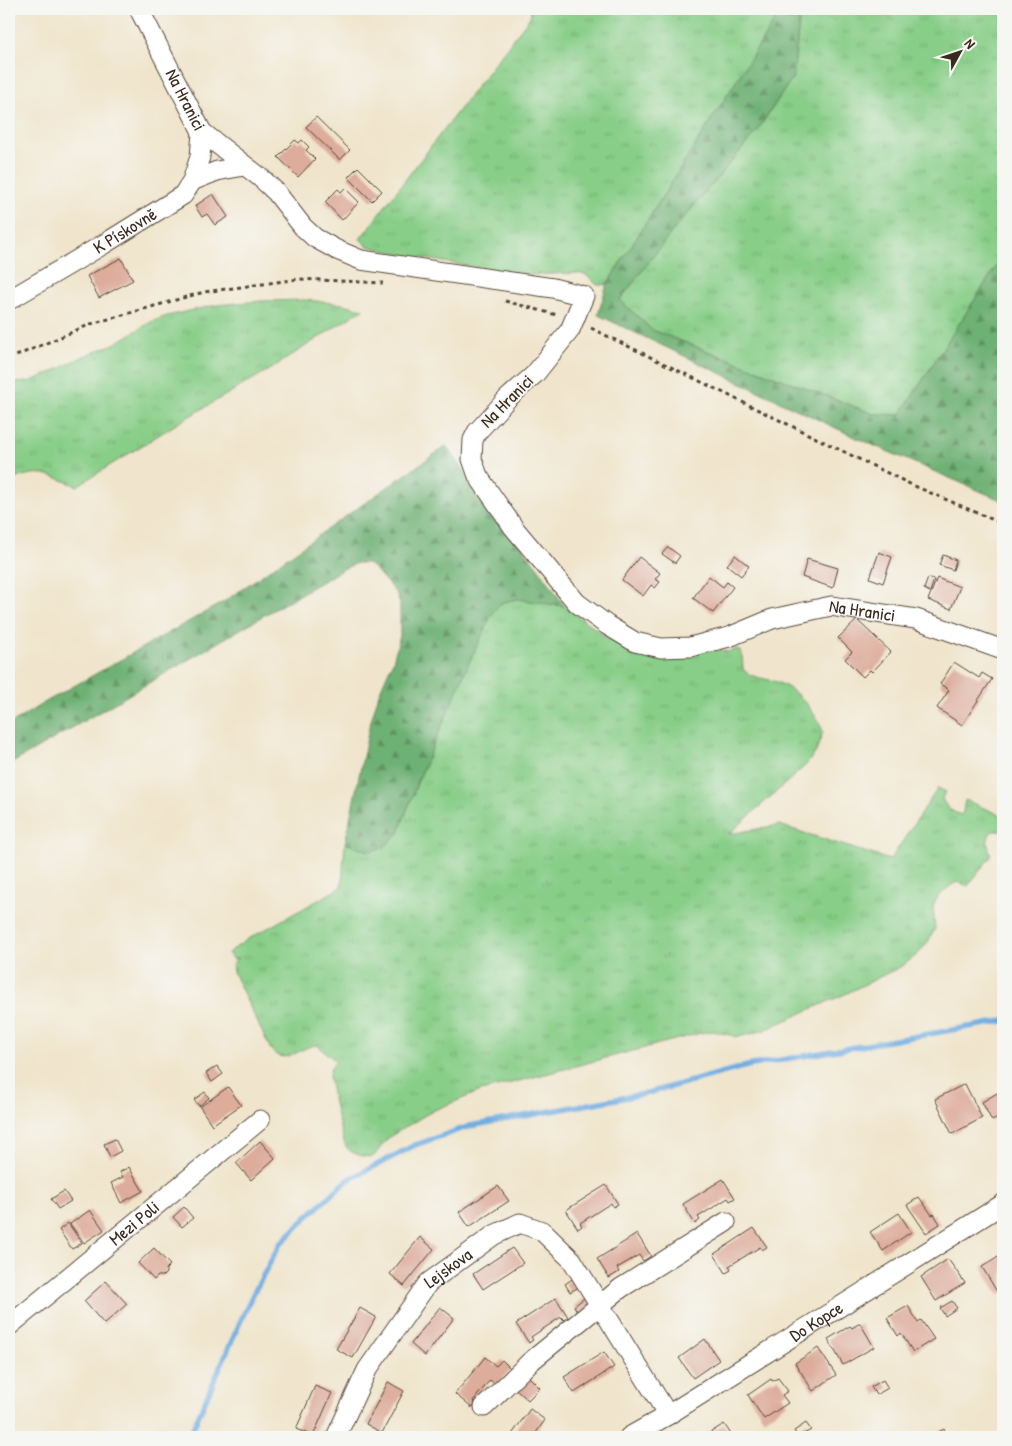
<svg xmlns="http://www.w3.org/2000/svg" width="1012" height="1446" viewBox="0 0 1012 1446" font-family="'Patrick Hand',sans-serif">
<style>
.grass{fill:url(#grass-tufts);stroke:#627c53}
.forest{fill:url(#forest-firs);stroke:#546e49}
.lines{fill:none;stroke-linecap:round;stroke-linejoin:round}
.stream{stroke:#71ade2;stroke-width:5.5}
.building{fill:#ddac9b}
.street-casing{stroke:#564638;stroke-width:21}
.path{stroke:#564638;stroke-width:3;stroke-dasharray:4 4;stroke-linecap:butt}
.street{stroke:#fff;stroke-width:19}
.labels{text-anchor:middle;stroke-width:4;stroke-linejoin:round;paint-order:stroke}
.street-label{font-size:18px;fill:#3b2a1e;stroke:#f6f6f2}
</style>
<defs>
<pattern id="grass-tufts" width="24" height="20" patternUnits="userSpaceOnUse" patternTransform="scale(1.25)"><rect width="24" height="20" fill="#88ce88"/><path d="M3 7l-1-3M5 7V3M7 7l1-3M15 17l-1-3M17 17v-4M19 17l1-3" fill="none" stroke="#76b175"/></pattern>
<pattern id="forest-firs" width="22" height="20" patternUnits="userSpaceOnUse" patternTransform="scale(1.25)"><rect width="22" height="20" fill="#6eb174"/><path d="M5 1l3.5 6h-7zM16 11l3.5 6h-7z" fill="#5c905f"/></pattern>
</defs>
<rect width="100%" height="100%" fill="#f6f6f2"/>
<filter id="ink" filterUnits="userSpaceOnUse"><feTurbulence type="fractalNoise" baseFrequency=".02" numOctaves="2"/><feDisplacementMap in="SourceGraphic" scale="10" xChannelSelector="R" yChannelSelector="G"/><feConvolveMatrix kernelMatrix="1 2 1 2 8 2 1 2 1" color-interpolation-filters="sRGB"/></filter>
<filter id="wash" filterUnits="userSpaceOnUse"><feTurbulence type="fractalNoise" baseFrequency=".0096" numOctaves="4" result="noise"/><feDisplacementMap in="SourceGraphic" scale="20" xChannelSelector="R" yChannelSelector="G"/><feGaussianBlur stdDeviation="1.12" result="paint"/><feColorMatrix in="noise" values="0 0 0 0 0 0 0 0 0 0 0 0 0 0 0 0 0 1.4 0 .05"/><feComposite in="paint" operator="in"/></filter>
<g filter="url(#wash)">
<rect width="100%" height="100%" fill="#f0e5cc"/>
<!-- grass -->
<path class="grass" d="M531,9h251l-175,275c-14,4 -11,-3 -21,-9 -3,-1 -6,-1 -9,-2l-55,2 -114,-19 -41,-10 -7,-7 170,-222z
M795,9h208v247l-103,159 -26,-1 -222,-84 -32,-30 51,-67 86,-102 36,-54 7,-63z
M307,300l35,4 21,5 -91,59 -94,55 -101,63c-31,-12 -36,-18 -68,-5v-98l19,-1 23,-9 33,-17 30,-12 37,-22 16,-6 49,-11 45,-4z
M517,599l47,7 44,32 24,10 87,1 8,3 10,-3 5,4 1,16c8,10 25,9 36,14 20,8 36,29 44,48l-7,21 -11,14 -76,68 50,-9 111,35 48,-72 8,4 -4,6c4,10 9,13 19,17l2,-3 2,-12 38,16v15h-11c-7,9 -4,14 -1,25l-23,30 -10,-4 -5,2 -15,12 -5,11 2,22 -7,13 -11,13 -15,11 -57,28 -83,37 -24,6 -25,-6 -16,3 -216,57 -49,20 -43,26 -16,20c-9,0 -19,-2 -26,-9 -5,-6 -18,-64 -18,-73 1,-6 3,-10 7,-14l-19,-16c-17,1 -34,24 -47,3l-37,-76 -1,-7 7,-8 -6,3 -5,-7 20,-14 92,-51 2,-5 3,-40 24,8 14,-3 15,-14 20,-53 49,-114 26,-55 10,-10z"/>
<!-- forest -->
<path class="forest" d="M782,9h13l5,4 -7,64 -36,54 -86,102 -51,67 32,30 222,84 26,1 103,-159v245l-142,-61 -263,-125 9,-31z
M446,446l101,134 17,26 -47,-7 -14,3 -10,10 -26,55 -49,114 -20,53 -15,14 -14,3 -24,-8 24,-115 10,-35 14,-32 7,-25v-32l-4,-11 -22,-25 -8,-5h-9l-14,6 -334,196v-40l33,-21 183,-103z"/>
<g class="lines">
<!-- stream -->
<path class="stream" d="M189,1437l61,-137 30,-56 30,-30 38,-34 67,-35 55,-19 174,-32 103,-28 256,-45"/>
</g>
<g id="blocks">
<!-- building -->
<path class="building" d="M316,117l34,33 -10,10 -34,-33z
M295,140l4,3 3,-3 7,7 -3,3 9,9 -17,18 -20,-20z
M358,167l24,24 -10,10 -24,-24z
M345,188l14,14 -17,18 -17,-18 13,-13 3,3z
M213,194l15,23 -13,8 -8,-11 -5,3 -7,-11z
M121,258l12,22 -34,18 -12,-22z
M668,547l12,9 -5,7 -13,-9z
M879,552l13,5 -9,26 -13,-5z
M735,555l14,11 -8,10 -14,-11z
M943,555l13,5 -3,10 -14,-5z
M639,557l21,16 -5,6 5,3 -5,6 -4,-3 -8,11 -21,-16z
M807,559l31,9 -5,20 -31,-11z
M709,576l14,11 4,-5 6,5 -20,26 -20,-15z
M928,578l6,2 -4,12 -6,-3z
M937,578l23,9 -9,22 -23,-9z
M857,620l34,32 -19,20 -2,-2 -7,7 -18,-18 7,-7 -14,-14z
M954,662l25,16 3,-5 10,6 -30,46 -25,-17 12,-18 -9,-6z
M217,1066l6,8 -11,8 -6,-9z
M965,1084l17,34 -30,16 -17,-35z
M228,1087l13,18 -29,20 -12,-18z
M205,1092l4,6 -10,8 -5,-6z
M999,1092l4,7v16l-11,6 -10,-19z
M115,1139l6,12 -11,6 -6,-13z
M260,1141l15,17 -24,22 -15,-17z
M129,1167l14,24 -22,12 -10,-20 12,-6 -3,-5z
M723,1179l12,19 -5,3 -2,-3 -30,19 2,3 -5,4 -12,-20z
M606,1185l12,19 -5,3 -2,-4 -31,20 2,3 -4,3 -12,-19z
M498,1186l11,15 -40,26 -10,-15z
M64,1191l7,10 -13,8 -7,-10z
M919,1197l13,18 2,-1 6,10 -14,9 -19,-28z
M184,1207l9,11 -11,9 -9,-10z
M90,1210l14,20 -20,13 -14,-19z
M899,1213l12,19 -28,19 -13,-19z
M68,1223l14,20 -10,6 -13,-19z
M754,1228l13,19 -5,3 -2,-3 -31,19 2,4 -5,3 -12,-19z
M637,1234l14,22 -8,5 -4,-6 -22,13 2,4 -10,6 -12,-19z
M420,1237l14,12 -30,37 -14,-12z
M154,1248l16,17 -4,4v4l-3,3h-5l-4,4 -16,-17z
M512,1248l11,15 -40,26 -10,-15z
M1003,1254v38l-4,3 -17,-28z
M948,1259l17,24 -29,18 -15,-24z
M574,1278l5,9 -9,5 -5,-8z
M106,1281l21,23 -23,20 -20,-23z
M587,1296l6,9 -14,9 -5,-8z
M556,1298l12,19 -4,3 -3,-3 -30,20 2,3 -4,3 -13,-19z
M952,1301l5,7 -12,8 -5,-8z
M908,1306l10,16 3,-2 13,19 -21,13 -12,-19 -3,3 -11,-18z
M440,1307l14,11 -29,38 -14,-12z
M360,1308l16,9 -23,41 -17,-9z
M860,1323l14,24 -31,18 -15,-26 22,-13 2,2z
M705,1339l14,21 -26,18 -14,-20z
M818,1348l18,27 -23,16 -18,-28z
M604,1352l10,15 -40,26 -10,-16z
M485,1357l11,9 6,-6 9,9 -15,16 -6,-5 -17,21 3,3 -4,4 -17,-14z
M529,1377l11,11 -12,12 -12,-11z
M778,1378l10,13 -6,4 6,8 -24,16 -16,-24 23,-16 1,2z
M883,1380l5,8 -12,7 -5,-8z
M388,1382l16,9 -22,42 -16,-9z
M315,1386l17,7 -19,43 -17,-7z
M530,1409l15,11 -12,17h-23z
M806,1423l5,7 -13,7 -4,-6z
M724,1424l9,13h-30z
M944,1429l4,8h-18z"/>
</g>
</g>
<g filter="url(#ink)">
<use href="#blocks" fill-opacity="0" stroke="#564638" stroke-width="1"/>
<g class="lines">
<defs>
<g id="street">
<path id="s1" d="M139,9l63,123 59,46 15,14 27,35 12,11 22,12 24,10 192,28 31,8 -14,34 -35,44 -27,24 -31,34 -4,8 -1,19 6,17 36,52 63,75 30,22 28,17 26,6 29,-1 39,-10 43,-18 59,-13 85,13 87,31"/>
<path d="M192,181l25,-10 27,-5"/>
<path id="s2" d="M9,300l95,-56 79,-49 9,-14 8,-24 2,-25"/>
<path id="s3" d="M9,1326l251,-206"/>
<path d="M484,1407l46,-45 91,-74 105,-66"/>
<path id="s4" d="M336,1437l31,-67 61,-87 66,-48 26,-12 22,8 30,29 96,155"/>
<path id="s5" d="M629,1437l39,-22 335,-211"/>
</g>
</defs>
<!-- street casing -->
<use href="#street" class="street-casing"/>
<!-- path -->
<path class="path" d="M505,301l52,14
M591,328l319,156 93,40
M9,359l82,-35 113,-32 95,-13 84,4"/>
<!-- street -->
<use href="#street" class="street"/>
</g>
</g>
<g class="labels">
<!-- street labels -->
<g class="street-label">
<text dy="6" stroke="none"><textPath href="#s1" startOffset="102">Na Hranici</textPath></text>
<text dy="6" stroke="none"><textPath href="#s2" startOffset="135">K Pískovně</textPath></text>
<text transform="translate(507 401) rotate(-45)" y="6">Na Hranici</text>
<text dy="6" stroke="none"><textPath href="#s1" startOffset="1258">Na Hranici</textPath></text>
<text dy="6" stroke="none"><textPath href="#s3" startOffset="162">Mezi Poli</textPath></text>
<text dy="6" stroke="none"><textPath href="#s4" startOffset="205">Lejskova</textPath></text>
<text dy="6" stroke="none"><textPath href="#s5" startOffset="220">Do Kopce</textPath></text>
</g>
</g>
<!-- margin -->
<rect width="1012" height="1446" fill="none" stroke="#f6f6f2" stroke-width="30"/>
<!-- north arrow -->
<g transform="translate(960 52) rotate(50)" stroke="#f6f6f2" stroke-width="4" paint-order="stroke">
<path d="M0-4L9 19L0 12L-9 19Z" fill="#3b2a1e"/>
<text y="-8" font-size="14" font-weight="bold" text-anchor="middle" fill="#3b2a1e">N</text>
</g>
</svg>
